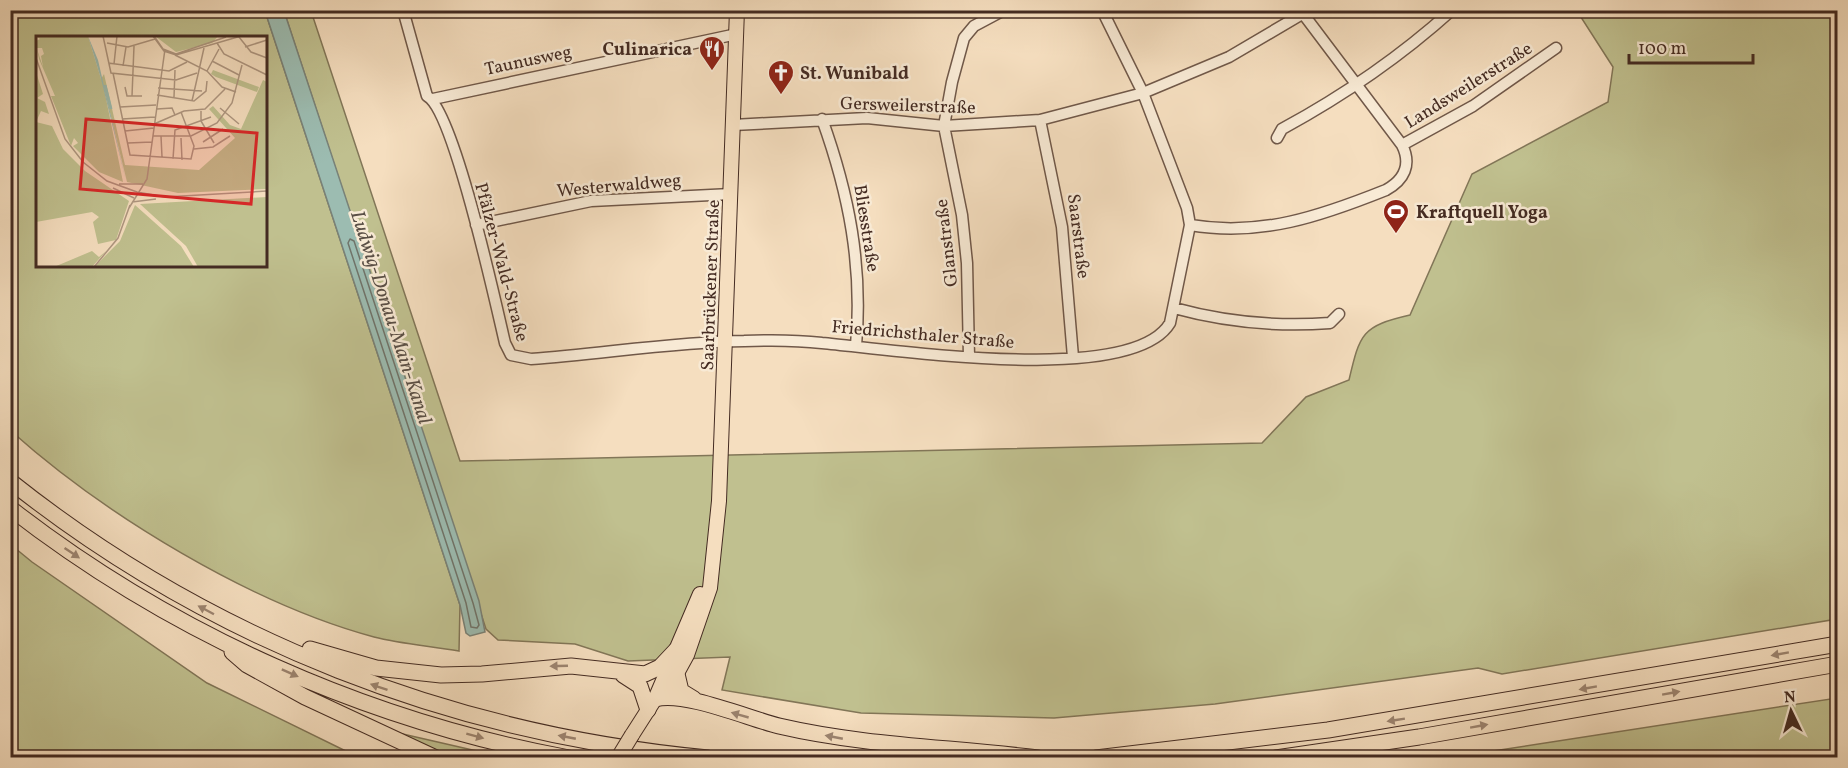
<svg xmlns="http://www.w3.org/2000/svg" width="1848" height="768" viewBox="0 0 1848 768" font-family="Vollkorn,serif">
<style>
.green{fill:#c0c08f;stroke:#827658;stroke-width:1.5;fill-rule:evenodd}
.water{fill:#9cbcb1;stroke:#798278;stroke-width:1.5}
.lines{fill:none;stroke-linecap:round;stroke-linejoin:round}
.shore{stroke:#70746a;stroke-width:1.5}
.minor-casing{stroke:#705849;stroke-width:13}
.major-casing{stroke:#442b22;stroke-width:16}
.highway-casing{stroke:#442b22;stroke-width:17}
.minor{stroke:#f8ead5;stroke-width:10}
.major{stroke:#f5debf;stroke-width:14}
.highway{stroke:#f5debf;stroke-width:15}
.major-bridge-casing{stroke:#442b22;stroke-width:16;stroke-linecap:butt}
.major-bridge{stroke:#f5debf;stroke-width:14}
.oneway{fill:#9c8470}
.labels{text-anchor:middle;stroke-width:5;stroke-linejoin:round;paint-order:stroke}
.poi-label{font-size:18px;font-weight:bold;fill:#442b22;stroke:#f8ead5;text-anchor:start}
.street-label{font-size:18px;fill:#442b22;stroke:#f8ead5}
.water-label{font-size:20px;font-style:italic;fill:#5a4f46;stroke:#f8ead5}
.inset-river{fill:none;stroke:#9cbcb1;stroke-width:3}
.inset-road{fill:none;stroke:#ae9680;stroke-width:1.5}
.view{fill:#d62828;fill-opacity:0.15;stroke:#d62828;stroke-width:3}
.inset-edge{fill:none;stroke:#442b22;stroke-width:3}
</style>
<rect width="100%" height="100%" fill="#f5debf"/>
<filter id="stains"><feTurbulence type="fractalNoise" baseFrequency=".00333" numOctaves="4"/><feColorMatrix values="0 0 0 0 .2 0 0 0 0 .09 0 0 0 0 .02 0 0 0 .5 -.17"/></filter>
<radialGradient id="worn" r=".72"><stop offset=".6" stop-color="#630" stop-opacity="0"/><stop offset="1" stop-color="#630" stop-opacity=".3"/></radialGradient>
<!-- green -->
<path class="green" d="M11,11h254l195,594 -1,46c-28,-5 -58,-7 -85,-14 -123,-33 -269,-122 -363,-206zM38,38h228v228h-228z
M284,11h27l149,450 802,-18 44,-46 43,-17c11,-47 13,-54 61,-65l62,-141 136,-72 5,-35 -36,-56h260v608l-335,55 -24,-6 -263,36 -161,14 -193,-5 -139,-23 8,-33 -102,4 -53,-17 -77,-4 -12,-11z
M10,544l22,18 175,121 151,74h-347z
M1837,698v59h-383z
M394,732l109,25h-52z"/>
<!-- water -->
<path class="water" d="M265,11h19l195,590 6,31 -15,4 -4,-3 -6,-28z"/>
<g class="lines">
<!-- shore -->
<path class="shore" d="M350,239l4,2 119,362 6,22 -2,3 -6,-1 -5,-24 -118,-360z"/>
<defs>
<path id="minor" d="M403,10l24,86c27,15 69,209 78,247l6,12 20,4c71,-5 142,-17 213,-18 26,-1 52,-1 78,2 68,6 310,44 348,-20l20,-98 -3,-17 -44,-115 -41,-83
M433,99l304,-65
M822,119c27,75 41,147 34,227
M1040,120l22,107 11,130
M733,125l134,-7 77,8 96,-6 103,-27 86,-36 80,-47
M1277,138l5,-9c59,-32 119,-73 170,-119
M1402,145l71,-39 83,-58
M476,225l115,-24 140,-7
M1190,225c71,12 131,-9 196,-35 18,-10 26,-25 16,-45l-101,-134
M1174,308c51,14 103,19 156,15l9,-9
M969,357l-2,-94 -5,-48 -18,-89 8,-44 12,-44 10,-12 30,-16"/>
<path id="major" d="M656,697l44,-103
M632,735l23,-36 15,-13 17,-31 23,-67 9,-87 18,-491"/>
<path id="highway" d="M10,481c201,160 443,253 698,277
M10,508c162,126 357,213 559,250
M310,649l66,19 65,7 41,-1 89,-8 74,8 15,-7 16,-17
M232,652l15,13 58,32 131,61
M677,674l4,17 13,8
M623,675l17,11 8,24
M655,699c30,-8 92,19 124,27 86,20 172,21 259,32
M1096,758l232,-28 510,-86
M1276,758l143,-21 419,-73"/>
</defs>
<!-- minor casing -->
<use href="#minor" class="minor-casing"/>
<!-- major casing -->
<use href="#major" class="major-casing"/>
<!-- highway casing -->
<use href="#highway" class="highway-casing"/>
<!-- minor -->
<use href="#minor" class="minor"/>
<!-- major -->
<use href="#major" class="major"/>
<!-- highway -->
<use href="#highway" class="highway"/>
<defs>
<path id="major-bridge" d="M618,758l14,-23"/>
</defs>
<!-- major-bridge casing -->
<use href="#major-bridge" class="major-bridge-casing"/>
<!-- major-bridge -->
<use href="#major-bridge" class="major-bridge"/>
</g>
<!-- one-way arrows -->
<defs><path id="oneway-solid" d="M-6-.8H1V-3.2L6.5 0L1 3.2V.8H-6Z" transform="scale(1.5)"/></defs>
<g class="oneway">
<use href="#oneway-solid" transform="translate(72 553) rotate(34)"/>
<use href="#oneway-solid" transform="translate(206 610) rotate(-152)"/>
<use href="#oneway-solid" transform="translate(1780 654) rotate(170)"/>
<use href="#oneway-solid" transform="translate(559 666) rotate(178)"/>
<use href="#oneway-solid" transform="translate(290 673) rotate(24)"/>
<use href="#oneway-solid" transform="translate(379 687) rotate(-161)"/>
<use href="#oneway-solid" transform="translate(1588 688) rotate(170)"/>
<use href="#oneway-solid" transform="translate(1671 693) rotate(-10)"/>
<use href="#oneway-solid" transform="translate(740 715) rotate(-164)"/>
<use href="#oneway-solid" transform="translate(1396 720) rotate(171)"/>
<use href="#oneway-solid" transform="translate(1479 726) rotate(-10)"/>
<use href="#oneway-solid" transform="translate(475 736) rotate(15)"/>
<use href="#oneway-solid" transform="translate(567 737) rotate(-169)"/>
<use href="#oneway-solid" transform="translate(834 737) rotate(-169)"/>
</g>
<!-- icons -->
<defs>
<symbol id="restaurant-pin" viewBox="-11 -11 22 30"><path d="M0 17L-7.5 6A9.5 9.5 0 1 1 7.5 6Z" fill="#8f2418" stroke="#f8ead5"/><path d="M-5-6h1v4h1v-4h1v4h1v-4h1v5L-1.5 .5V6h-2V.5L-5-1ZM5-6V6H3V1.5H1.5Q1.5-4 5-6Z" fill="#fff"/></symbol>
<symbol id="church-pin" viewBox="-11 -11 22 30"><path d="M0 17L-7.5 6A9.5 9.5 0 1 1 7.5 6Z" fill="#8f2418" stroke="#f8ead5"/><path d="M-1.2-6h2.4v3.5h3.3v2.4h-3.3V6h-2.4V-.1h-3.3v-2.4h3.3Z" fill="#fff"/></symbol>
<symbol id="stadium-pin" viewBox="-11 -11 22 30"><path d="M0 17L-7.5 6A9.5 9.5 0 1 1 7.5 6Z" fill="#8f2418" stroke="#f8ead5"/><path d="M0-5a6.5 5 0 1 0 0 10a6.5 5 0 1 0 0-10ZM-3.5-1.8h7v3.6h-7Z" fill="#fff"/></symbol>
</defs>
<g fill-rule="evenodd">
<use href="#restaurant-pin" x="697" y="34" width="30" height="40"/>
<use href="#church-pin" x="766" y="58" width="30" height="40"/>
<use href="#stadium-pin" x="1381" y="197" width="30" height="40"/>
</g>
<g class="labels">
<!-- poi labels -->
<g class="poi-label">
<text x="692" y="55" text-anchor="end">Culinarica</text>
<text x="800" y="79">St. Wunibald</text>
<text x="1416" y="218">Kraftquell Yoga</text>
</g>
<!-- street labels -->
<g class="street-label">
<text transform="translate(528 60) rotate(-12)" y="6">Taunusweg</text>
<text transform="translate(1468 85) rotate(-32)" y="6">Landsweilerstraße</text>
<text transform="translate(908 105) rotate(2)" y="6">Gersweilerstraße</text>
<text transform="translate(619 185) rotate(-5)" y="6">Westerwaldweg</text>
<text transform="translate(867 228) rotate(81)" y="6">Bliesstraße</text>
<text transform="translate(1079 236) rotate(83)" y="6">Saarstraße</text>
<text transform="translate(946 243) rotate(-97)" y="6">Glanstraße</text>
<text transform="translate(502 262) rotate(75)" y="6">Pfälzer-Wald-Straße</text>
<text transform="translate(710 285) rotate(-88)" y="6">Saarbrückener Straße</text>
<text transform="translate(923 334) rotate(5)" y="6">Friedrichsthaler Straße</text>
</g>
<!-- water labels -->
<g class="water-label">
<text transform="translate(392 317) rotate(72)" y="7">Ludwig-Donau-Main-Kanal</text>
</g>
</g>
<!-- overview -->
<g transform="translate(36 36)">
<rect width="231" height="231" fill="#f5debf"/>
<path d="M0,0h52l13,43 3,-5 21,91 74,5 36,-32 -26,-29 4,-3 17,19 11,4 22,-49 4,2v107l-89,4 -51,-11 -24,-98 20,98 -24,-10 -26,-26 5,-3 -4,-5 -3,8 -20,-50h4l-16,-37 -2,-10 6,18 -2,-11 3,-2 -2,-6h-5l-1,-7 4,-2zM119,0h63l-6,7 -36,9zM177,34l46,17 -2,5 -41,-15 -5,-3zM0,36l7,22 -6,4 8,4 4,12 -8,-3 -5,11 16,4 11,23 22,22 44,30 -13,39 -18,4 -5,-22 6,-5 -7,-5 -56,10zM231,161v70h-69l-12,-21 -46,-42zM99,169l46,41 13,21h-100l26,-26zM56,215l7,6 7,-6 -14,16h-38z" fill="#c0c08f"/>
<path d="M52,0l10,24 28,121 -25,-102z" fill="#9cbcb1"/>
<path class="inset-river" d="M69,49l6,24"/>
<path class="inset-road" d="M67,0l8,37 65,7 21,-7M117,0l11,15 12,4 65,-19M118,0l9,13 13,5 50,-17M203,1l12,15 16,6M71,7l21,4 27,-8M181,7l7,11 43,21M209,11l22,-7M139,19l32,16 15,16 14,5M0,22l29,81 18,23 24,19 30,11 28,5 102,-6M176,25l27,14M72,27l61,8 18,-9M78,28l3,-28M87,30l3,-19M171,35l12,-22M77,37l17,82 61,4 3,-13 -13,-34M89,51l2,9h15M122,52l44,3M121,59l37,6 12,-10 1,-10M96,60l2,-50M138,61l1,-27M156,65l12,-53M84,71l36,-2M184,72l19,16M121,73l15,-1 3,7M165,75v10l13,22M86,83l33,-2M118,88l30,-13 21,-2 20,-20M89,95l29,-3M117,100h38l26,-13 15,-20 10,-38M125,100l1,21M145,102l1,22M167,106l20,-13M92,107l24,-1M158,113l19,-2 17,-11M137,123l2,-29 36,-13M83,148h24M77,152l21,10M96,166l24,-3M93,172l18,-29 18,-130M58,231l24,-29 12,-33"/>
<path class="view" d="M50,83l171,14 -6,71 -171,-15z"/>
<rect width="231" height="231" class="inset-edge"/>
</g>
<!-- margin -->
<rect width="1848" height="768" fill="none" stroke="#f5debf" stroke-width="36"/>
<rect x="12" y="12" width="1824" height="744" fill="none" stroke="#442b22" stroke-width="3"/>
<rect x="18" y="18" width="1812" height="732" fill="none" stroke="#442b22" stroke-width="1.5"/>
<!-- north arrow -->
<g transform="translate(1791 711) rotate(355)" stroke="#f8ead5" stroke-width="4.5" paint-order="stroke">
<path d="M0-4.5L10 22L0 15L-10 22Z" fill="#442b22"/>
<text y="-9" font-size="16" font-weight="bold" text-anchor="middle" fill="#442b22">N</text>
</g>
<!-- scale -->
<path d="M1629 54v9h124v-9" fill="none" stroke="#442b22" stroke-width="3"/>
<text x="1638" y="54" font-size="18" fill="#442b22" stroke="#f8ead5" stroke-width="4.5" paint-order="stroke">100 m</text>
<rect width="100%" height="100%" filter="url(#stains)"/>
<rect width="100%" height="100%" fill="url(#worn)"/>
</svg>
